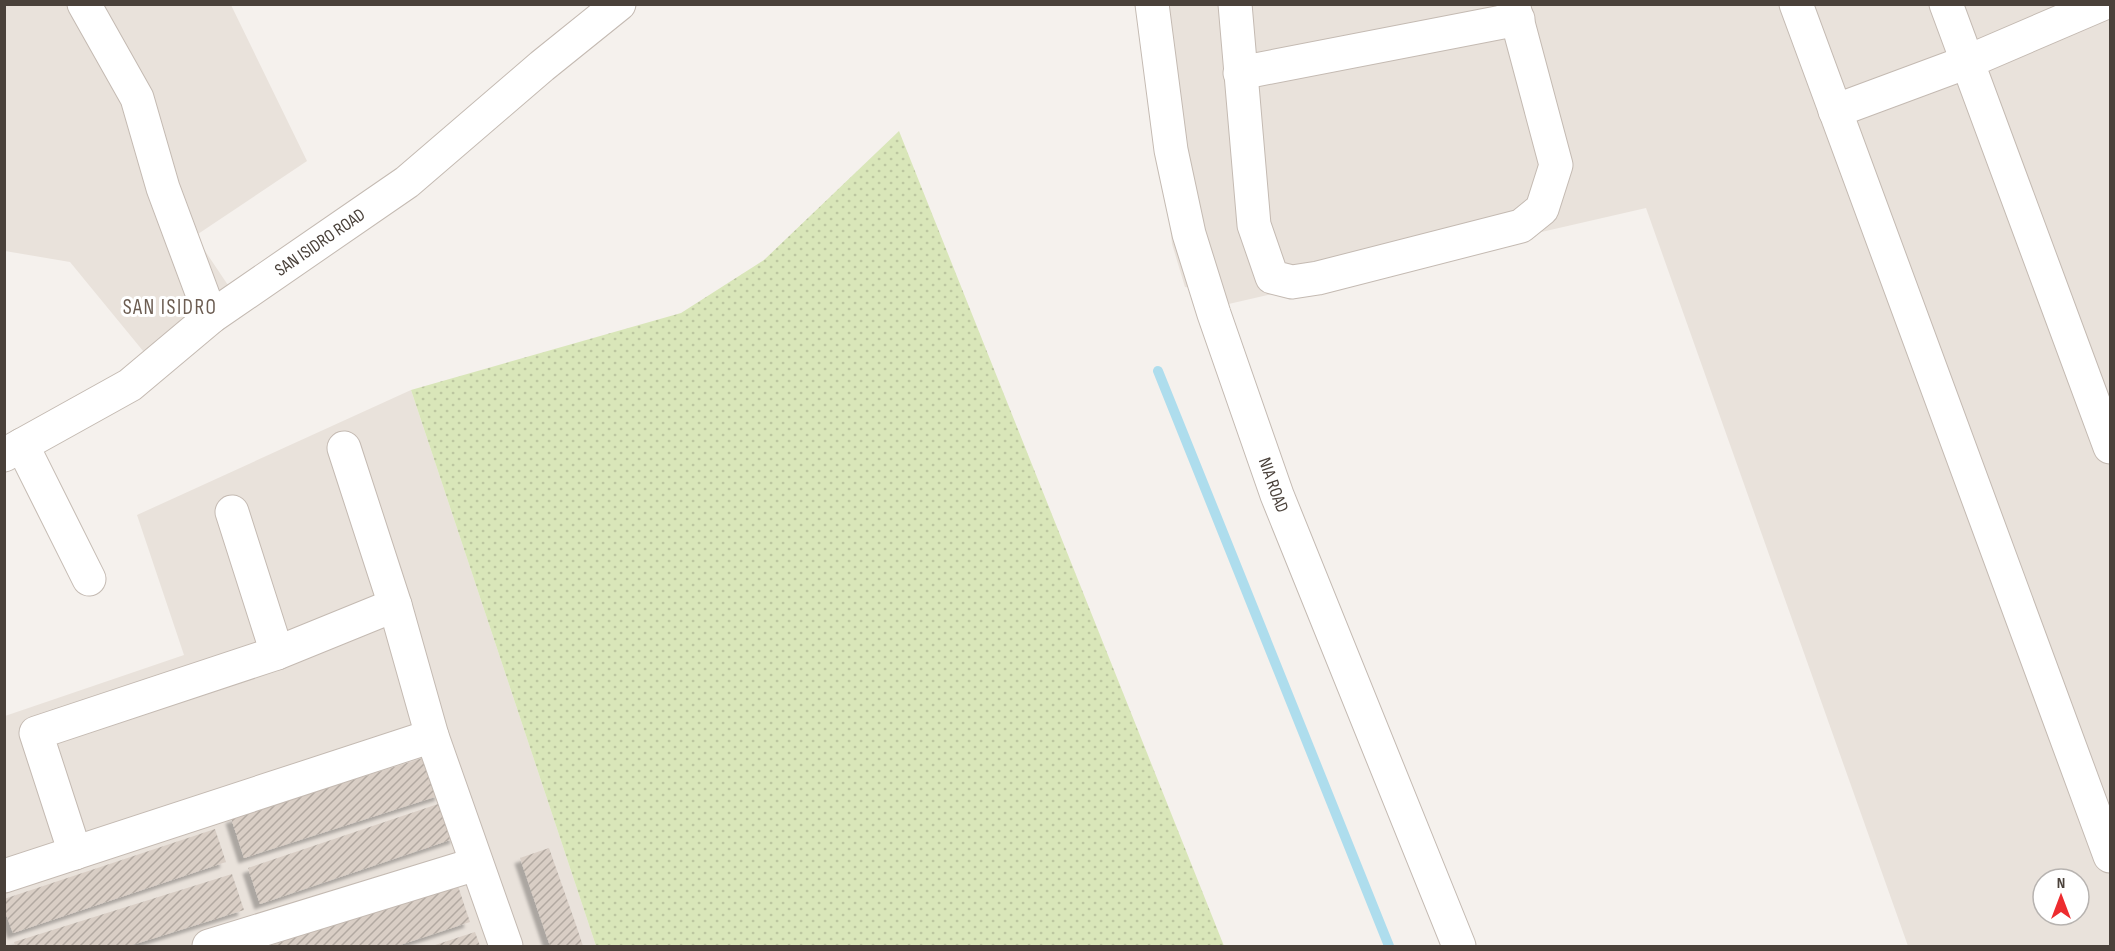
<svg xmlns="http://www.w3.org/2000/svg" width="2115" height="951" viewBox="0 0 2115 951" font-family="'Sofia Sans Condensed',sans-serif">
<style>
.residential{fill:#e9e2db;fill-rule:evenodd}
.grass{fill:url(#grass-dots)}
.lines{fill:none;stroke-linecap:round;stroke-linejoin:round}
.stream{stroke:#aedded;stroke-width:10}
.building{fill:url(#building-hatch);filter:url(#shadow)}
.minor-casing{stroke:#c4bab2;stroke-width:35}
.minor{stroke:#fff;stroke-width:33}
.labels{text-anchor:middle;stroke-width:6;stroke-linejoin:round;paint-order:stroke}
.street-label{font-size:18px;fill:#4a413a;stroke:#fff}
.quarter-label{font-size:21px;letter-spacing:1.5px;fill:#6c5d52;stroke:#fff}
</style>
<defs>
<pattern id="grass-dots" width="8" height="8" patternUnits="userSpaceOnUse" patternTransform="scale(1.5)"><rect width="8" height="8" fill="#d9e6b9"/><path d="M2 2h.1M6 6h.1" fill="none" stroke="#bcc6a0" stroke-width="1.8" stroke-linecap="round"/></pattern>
<pattern id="building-hatch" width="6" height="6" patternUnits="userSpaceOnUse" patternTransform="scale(1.5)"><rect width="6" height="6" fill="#d9cec5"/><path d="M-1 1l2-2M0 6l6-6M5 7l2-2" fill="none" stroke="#b2a9a1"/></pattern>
<filter id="shadow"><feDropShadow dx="-5.5" dy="5.5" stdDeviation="1.5" flood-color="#0004"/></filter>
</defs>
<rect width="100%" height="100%" fill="#f5f1ed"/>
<!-- residential -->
<path class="residential" d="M4,5h227l76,156 -112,75 43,64 -90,57 -78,-95 -65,-11z
M1147,5h963v941h-202l-262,-738 -439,101 -3,-19 -19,-3 -13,-43zM2043,879h36v36h-36z
M411,390l185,556h-591v-230l179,-61 -47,-140z"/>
<!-- grass -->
<path class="grass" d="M899,131l325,815h-628l-185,-556 270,-77 83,-53z"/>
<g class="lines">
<!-- stream -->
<path class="stream" d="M1158,371l231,575"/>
</g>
<!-- building -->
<path class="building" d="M429,756l12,39 -197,63 -13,-40z
M444,802l12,36 -196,66 -12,-36z
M215,829l11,33 -213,71 -9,-24v-10z
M549,848l26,74 8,24h-33l-13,-38 -17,-50z
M232,874l12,36 -115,36h-114l-1,-4z
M457,883l13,39 -73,24h-128z
M475,932l5,14h-48z"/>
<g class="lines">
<defs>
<g id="minor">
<path d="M84,4l53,94 26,90 48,129"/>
<path id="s1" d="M1152,4l19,146 18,84 25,80 63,181 182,451"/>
<path d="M1235,4l19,221 18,52 20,5 26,-4 203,-52 21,-17 14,-44 -43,-161"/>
<path d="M1796,4l314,852"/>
<path d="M1946,4l164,443"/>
<path d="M1240,73l278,-54"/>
<path d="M1835,111l132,-49 135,-58"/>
<path d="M22,445l67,134"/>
<path d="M344,448l51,157 37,131 74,210"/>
<path id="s2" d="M4,455l126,-70 81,-68 196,-135 135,-116 77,-62"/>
<path d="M232,512l45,141"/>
<path d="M75,853l-39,-120 241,-80 118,-48"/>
<path d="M4,876l428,-140"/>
<path d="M209,946l267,-82"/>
</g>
</defs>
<!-- minor casing -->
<use href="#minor" class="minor-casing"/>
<!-- minor -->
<use href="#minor" class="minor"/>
</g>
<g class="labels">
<!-- street labels -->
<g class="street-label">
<text dy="6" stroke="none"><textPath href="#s2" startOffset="382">SAN ISIDRO ROAD</textPath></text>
<text dy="6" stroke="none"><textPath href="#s1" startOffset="498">NIA ROAD</textPath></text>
</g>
<!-- quarter labels -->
<g class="quarter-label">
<text x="170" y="314">SAN ISIDRO</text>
</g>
</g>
<!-- border -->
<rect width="2115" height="951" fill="none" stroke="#4a413a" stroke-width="12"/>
<!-- north arrow -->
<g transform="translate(2061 897)"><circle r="28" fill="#ffffff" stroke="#b7b3b0" stroke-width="1.5"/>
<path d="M0-4.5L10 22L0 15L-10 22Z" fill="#ed2c2f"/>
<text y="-9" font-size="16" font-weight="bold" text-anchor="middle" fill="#4a413a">N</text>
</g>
</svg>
